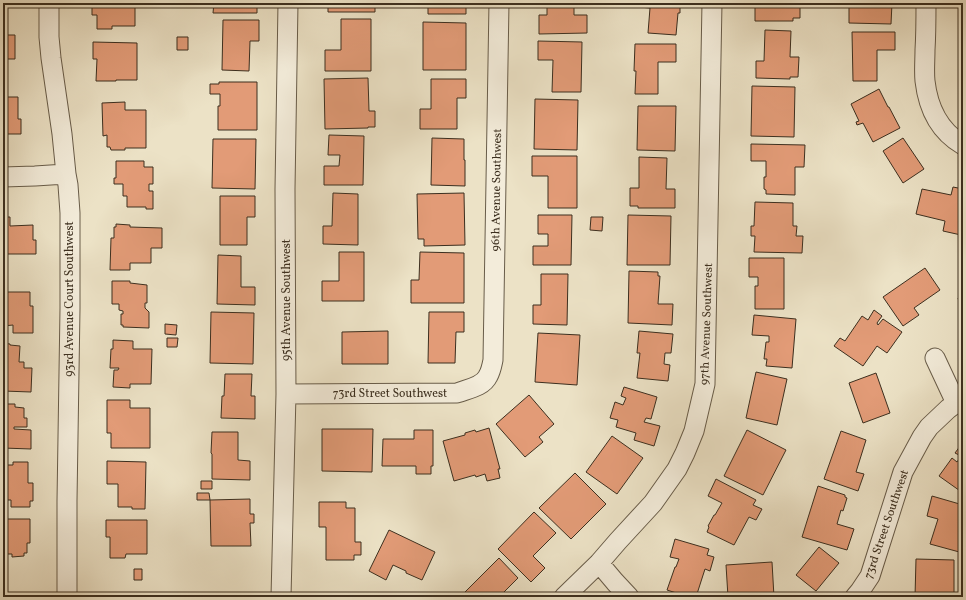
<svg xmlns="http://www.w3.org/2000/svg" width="966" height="600" viewBox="0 0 966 600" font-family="Vollkorn,serif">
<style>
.building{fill:#e29b77;stroke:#3c2f1f}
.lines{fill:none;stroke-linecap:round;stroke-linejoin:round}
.minor-casing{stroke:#685c49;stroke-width:21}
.minor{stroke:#f3ecda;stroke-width:19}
.labels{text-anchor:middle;stroke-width:3.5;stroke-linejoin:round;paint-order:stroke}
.street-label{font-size:12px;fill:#3c2f1f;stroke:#f3ecda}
</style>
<rect width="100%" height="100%" fill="#ece2c6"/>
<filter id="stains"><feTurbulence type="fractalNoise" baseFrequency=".005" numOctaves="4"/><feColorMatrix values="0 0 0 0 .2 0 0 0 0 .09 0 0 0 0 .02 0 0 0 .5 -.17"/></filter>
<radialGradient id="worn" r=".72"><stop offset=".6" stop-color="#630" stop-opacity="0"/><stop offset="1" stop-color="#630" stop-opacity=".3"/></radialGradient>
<!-- building -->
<path class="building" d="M92,3h43v23h-23v3h-15v-14h-5z
M214,3h43v10h-44z
M328,3h47v9h-47z
M428,3h38v11h-38z
M547,3h27v12h13v18l-48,1v-19h8z
M629,3h51v10h-2l-2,22 -28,-2 2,-25 -22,-2z
M755,3h45v15h-7v3h-38z
M849,3h43l-1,21 -42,-1z
M3,12v11h4v12h8v24h-12z
M341,19h30v52h-46v-21h16z
M223,20h36v21h-9l-1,30 -27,-1z
M423,22l43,1v47h-43z
M765,30l26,1 -1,26h9l-1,20h-8v2l-34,-1v-17h8z
M852,32h43v18h-18v31h-24z
M177,37h11v13h-11z
M538,41l44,1 -1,50h-29l1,-32h-15z
M93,42l44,1v37h-21v1h-20l1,-22h-4z
M635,44h41v18h-18v32h-23l1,-23h-2z
M368,78l1,33h6v16h-7v1l-43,1 -1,-50z
M431,79h35v19h-9v31h-37v-20h11z
M219,82h38v48h-39v-24h2v-12h-10v-10h9z
M752,86l43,1 -1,50 -43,-1z
M879,89l9,18h1l11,21 -27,14 -10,-19 -6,2 -1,-3 3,-1 -8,-17z
M3,97h15v22h3v15h-18z
M535,99l43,1 -1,50 -43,-1z
M125,102v8h21v38h-21v2h-14l-1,-3h-3v-12l-4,1 -1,-33z
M638,106h38l-1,45 -38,-1z
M329,135l35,1 -1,49h-39v-19h15l1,-11h-12z
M432,138l32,1v21h1v26l-34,-1z
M903,138l21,31 -21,14 -20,-32z
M213,139h43l-1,50 -43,-1z
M751,144l54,1 -1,22h-9v28l-29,-1v-4l-2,-1v-12h2v-16h-15z
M532,156h45v52h-29v-32h-16z
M639,157l28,1 -1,31h9v19h-37v-2h-8v-18h9z
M116,161h28v6h9v17h-4v7h4v18h-7v-2h-19v-11h-4v-12h-9v-6h2z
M953,187l10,2v35l-2,11 -18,-4 2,-10 -29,-7 6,-25 29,6z
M333,193l25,1v51l-35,-1v-18h9z
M464,193l1,52 -41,1v-7h-6l-1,-45z
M220,196h35v21h-8v28h-27z
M755,202l38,1v23h4l-1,10h7l-1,17 -48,-1 1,-16h-4v-10h3z
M538,215h34l-1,50h-38v-19h15v-12h-10z
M628,215l43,1 -1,49h-43z
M3,217h7v9l23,-1v15h3v14h-33z
M591,217h12l-1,14 -12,-1z
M116,224l14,1v2l32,1v20h-11v15h-21v7h-20l1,-32h3v-11h2z
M339,252h25v49h-42v-20h17z
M420,252l44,1v50h-53v-23h8z
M218,255l23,1v31h14v18l-38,-1z
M749,258h35v51h-29v-23h3v-9h-9z
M925,268l15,22 -26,18 5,7 -16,11 -20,-29z
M629,271l29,1v4h2l-2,28h15l-1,21 -44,-2z
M541,274h27l-1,51 -34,-1v-19h8z
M112,281h18v2l17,2v18h-2v5l4,4v16l-26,-1v-2h-2v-11h2v-3l-4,-1v-6h-7z
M3,292h27v14h3v27h-20v-8l-10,1z
M963,296v20l-5,-18z
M874,310l8,6 -5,7 1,2 5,-6 19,13 -15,21 -10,-7 -14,20 -29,-20 6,-8 5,3 17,-25 6,4z
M211,312l43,1 -1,51 -43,-1z
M429,312h35v20h-8l-1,31h-27z
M754,315l42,4 -4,49 -26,-2 1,-7h-3l2,-17h3v-6l-17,-1z
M165,324l12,1 -1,10 -11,-1z
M388,331v33h-46v-32z
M639,331l34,3 -2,19h-6l-1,11 6,1 -2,16 -31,-3 3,-25h-3z
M538,333l42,2 -3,50 -42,-3z
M167,338h11l-1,9h-10z
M113,340l20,1v8h19l-1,35h-21v4l-17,-1 1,-17h4l1,-2h-9l1,-19h2z
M3,343l7,1v1l10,1 -1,16h5v6h8l-1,24 -28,-1z
M756,372l31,7 -10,46 -31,-7z
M876,373l14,40 -27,10 -14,-40z
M225,374h27l-1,22h4v23l-34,-1 1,-22h2z
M624,387l33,10 -6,22 -5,-1 -2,4 16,4 -6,20 -20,-6 2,-7 -20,-6 2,-7 -8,-2 5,-16 8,3 3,-7 -5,-2z
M529,395l25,29 -15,13 4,5 -18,15 -29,-33z
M107,400h23v8h20v40h-39v-15h-4z
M3,402h3v2h9v3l9,1v10h3v9h-13v2l17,1v19l-28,-1z
M489,428l11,41h-2l2,9 -13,3 -2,-7 -9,3 -1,-2 -21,6 -11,-40 22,-6v-2l10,-3 1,2z
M322,429h51l-1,43 -50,-1z
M414,430h19v36h-2v8h-15v-8h-34l1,-27h31z
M747,430l39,20 -23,45 -39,-19z
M841,431l25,9 -10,32 8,2 -6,17 -34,-12z
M212,432h26v28l12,1v19l-38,-1v-25l-1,-1z
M612,436l31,22 -26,36 -31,-22z
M963,442v51l-24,-17 13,-18 5,4 4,-6 -6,-3z
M107,461l39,1 -1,47h-13v-2h-14v-23h-11z
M13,462h15v21h5v18h-3v6h-19v-7h-8v-35h10z
M575,473l31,31 -35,35 -32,-31z
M716,479l40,21 -3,5 9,4 -6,11 -7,-3 -15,28 -27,-13 2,-5 -1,-1 6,-11h1l7,-12 -14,-7z
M201,481h11v8h-11z
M818,486l27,9v2l2,1 -4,13 -2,-1 -4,14 17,5 -7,21 -45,-13z
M197,493h12l1,7h-13z
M932,496l31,9v34l-1,4h1v10l-33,-9 8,-25 -11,-3z
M250,499v15h4v9h-4l1,23h-40l-1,-46z
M319,502h27v6h9v34h6v13h-7v5h-28v-33h-7z
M534,512l22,21 -23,23 12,12 -14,14 -33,-33z
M3,519h27v24h-3v10h-3v3l-12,1v-3h-9z
M106,520h41v34h-21l-1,4h-15v-21h-4z
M389,530l46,22 -13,28 -16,-7v-2l-13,-6 -7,15 -17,-9z
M675,539l34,10 -2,6 7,2 -4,14 -5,-2 -9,28h-7l-22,-7 8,-23h1l3,-8 -9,-2z
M819,547l20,16 -23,28 -20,-16z
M499,558l19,20 -19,19h-33l-3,-3z
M916,559l38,1v37h-39z
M772,562l2,35h-46l-2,-32z
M134,569h8v11h-8z"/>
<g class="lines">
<defs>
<path id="minor" d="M49,3v34l2,21 11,76 4,40 2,11 2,28v95l-3,193v96
M926,3c0,16 0,31 -1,47 0,10 -1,21 0,31 3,26 14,50 38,64
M3,177l32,-1 31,-2
M935,358l21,45
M286,394l171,-1c10,-4 26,-6 31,-17 3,-5 4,-11 5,-16l6,-357
M599,563l16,19 14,15
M281,597l5,-203 -1,-205 3,-186
M564,597l35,-34 19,-22 35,-38 24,-34 8,-16 9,-22 11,-47 7,-381
M855,597l5,-6 10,-15 33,-104 19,-35 7,-10 19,-18 15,-11"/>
</defs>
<!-- minor casing -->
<use href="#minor" class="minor-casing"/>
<!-- minor -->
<use href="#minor" class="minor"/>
</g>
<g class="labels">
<!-- street labels -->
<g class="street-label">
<text transform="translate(496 190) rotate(-89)" y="4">96th Avenue Southwest</text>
<text transform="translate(69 299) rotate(-90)" y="4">93rd Avenue Court Southwest</text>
<text transform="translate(286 300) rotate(-90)" y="4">95th Avenue Southwest</text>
<text transform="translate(706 324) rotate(-88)" y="4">97th Avenue Southwest</text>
<text x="390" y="397">73rd Street Southwest</text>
<text transform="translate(886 524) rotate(-71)" y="4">73rd Street Southwest</text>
</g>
</g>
<!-- margin -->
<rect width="966" height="600" fill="none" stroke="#ece2c6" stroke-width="16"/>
<rect x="4" y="4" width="958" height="592" fill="none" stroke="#3c2f1f" stroke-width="2"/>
<rect x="8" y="8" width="950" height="584" fill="none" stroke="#3c2f1f"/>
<rect width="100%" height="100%" filter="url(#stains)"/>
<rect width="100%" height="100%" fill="url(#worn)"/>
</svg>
